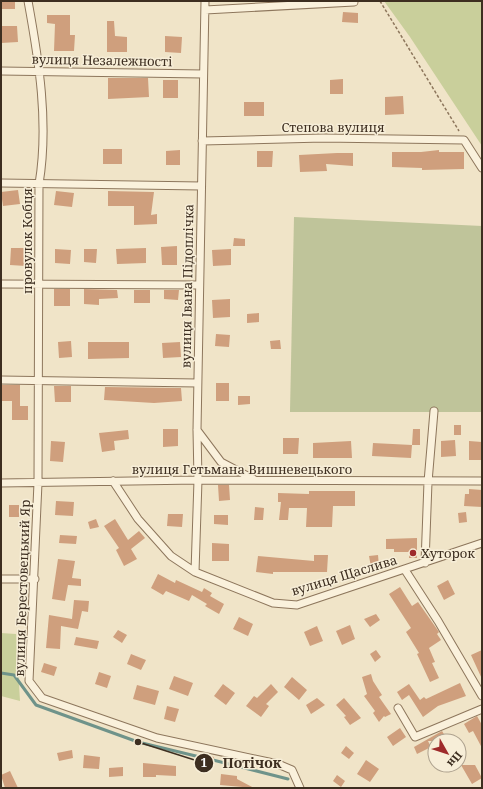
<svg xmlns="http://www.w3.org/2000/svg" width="483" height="789" viewBox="0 0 483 789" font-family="'Noto Serif',serif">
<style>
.green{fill:#c9cf9b}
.cemetery{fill:#bfc49a}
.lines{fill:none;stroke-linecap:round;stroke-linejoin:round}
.stream{stroke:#6f938a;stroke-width:3}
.building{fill:#cf9f7d}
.minor-casing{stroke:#8d765c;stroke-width:9}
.path{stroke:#8d765c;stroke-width:1.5;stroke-dasharray:3 2;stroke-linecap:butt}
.minor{stroke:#faf1dc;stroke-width:7}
.poi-dot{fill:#9e2a2b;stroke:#f7eed8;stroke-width:1.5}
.labels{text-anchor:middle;stroke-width:3;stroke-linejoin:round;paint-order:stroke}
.street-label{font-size:13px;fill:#3d2e20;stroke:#f7eed8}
.poi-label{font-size:13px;fill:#3d2e20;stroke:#f7eed8;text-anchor:start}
.leader{fill:none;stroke:#3d2e20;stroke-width:1.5}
.callout-dot{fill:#3d2e20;stroke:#f7eed8;stroke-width:1.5}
.mark-label{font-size:12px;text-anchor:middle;font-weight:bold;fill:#fff}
.callout-label{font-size:14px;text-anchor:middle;font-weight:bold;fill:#3d2e20;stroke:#f7eed8;stroke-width:3;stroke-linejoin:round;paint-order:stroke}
</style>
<rect width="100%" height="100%" fill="#f0e4c8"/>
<!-- green -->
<path class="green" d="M384,1h98v145l-72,-109z
M1,633l15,1 4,67 -19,-5z"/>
<!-- cemetery -->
<path class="cemetery" d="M294,217l188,9v186h-192z"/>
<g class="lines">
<!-- stream -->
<path class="stream" d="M1,673l13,2 22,30 102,37 66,16
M209,759l79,20"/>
</g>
<!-- building -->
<path class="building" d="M1,1h14v8h-14z
M343,12l15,1v10l-16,-1z
M47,15h23v20h5l-1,16h-20l1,-27 -8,-1z
M107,21h7l1,15 12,1v15h-20z
M1,26h16l1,16 -17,1z
M165,36l17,1 -1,16 -16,-1z
M108,78h40l1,19 -41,2z
M343,79v15h-13v-14z
M163,80h15v18h-15z
M403,96l1,18 -19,1v-18z
M244,102h20v14h-20z
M103,149h19v15h-19z
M180,150v15h-14v-14z
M439,150v2h25v17l-42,1v-2l-30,-1v-15h29z
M257,151h16l-1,16h-15z
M337,153h16v13l-27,-2 1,7 -27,1 -1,-17z
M18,190l2,14 -17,2 -2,-14z
M56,191l18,2 -2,14 -18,-2z
M108,191l46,1 -3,23 6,-1v10l-23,1v-19h-26z
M234,238l11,1v7h-12z
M177,246v19h-15l-1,-18z
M11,248h16l-1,18 -16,-1z
M146,248v15l-29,1 -1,-15z
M55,249l16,1 -1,14 -15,-1z
M84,249h13l-1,14 -12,-1z
M231,249v16l-18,1 -1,-16z
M54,289h16v17h-16z
M84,289l33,1 1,8 -19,1v6l-15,-1z
M134,290h16v13h-16z
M164,290h15l-1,10 -14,-1z
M230,299v18l-17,1 -1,-18z
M259,313v9l-12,1v-9z
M216,334l14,1 -1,12 -14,-1z
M280,340l1,9h-10l-1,-8z
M71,341l1,16 -13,1 -1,-16z
M88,342h41v16l-41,1z
M180,342l1,15 -18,1 -1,-15z
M216,383h13v18h-13z
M1,385h19v21h8v14h-16v-19h-11z
M54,386h17v16h-16z
M105,387l76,1 1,13 -28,2 -50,-3z
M238,396h12v8l-12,1z
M454,425h7v10h-7z
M163,429h15v17l-15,1z
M413,429h7v16h-8z
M128,430l1,9 -15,2 1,9 -13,2 -3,-19z
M283,438h16l-1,16h-15z
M455,440l1,16 -15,1v-16z
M51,441l14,1 -2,20 -13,-1z
M351,441l1,17h-39v-15z
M469,441l13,1v18h-13z
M373,443l39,2 -1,13 -39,-2z
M218,485h11l1,15 -11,1z
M469,489l13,1v17l-18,-1 1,-12h4z
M309,491h46v15h-22l-1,21h-26l1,-19h-18l-1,12h-9l2,-18h-3v-9l31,1z
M56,501l18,1 -1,14 -18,-1z
M9,505h10v12h-10z
M255,507l9,1 -1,12h-9z
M466,512l1,10 -8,1 -1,-10z
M168,514h15l-1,13 -15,-1z
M214,515h14v10l-14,-1z
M96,519l3,8 -9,2 -2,-7z
M115,519l13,21 11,-9 6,7 -14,11 6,10 -13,7 -8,-16 3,-2 -15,-22z
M60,535l17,1 -1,8 -17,-1z
M417,538v20h-8v-6h-15v-3h-8v-10z
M212,543l17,1v17h-17z
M314,555h14l-1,17h-54v2l-17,-2 2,-16 56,5z
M378,555l1,11 -8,1 -2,-11z
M58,559l17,2 -3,17 9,1v7l-13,-1 -3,16 -13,-2z
M158,574l17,9 1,-3 26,12 2,-4 8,5 -2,3 14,8 -5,10 -14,-8 2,-2 -15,-9 -3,6 -23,-10 -3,4 -12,-7z
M448,580l7,14 -11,6 -7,-14z
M400,587l12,19 6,-4 21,30 -2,2 4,6 -12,8 6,14 -3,1 7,15 -9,4 -13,-28 2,-1 -13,-21 5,-4 -22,-34z
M74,600l15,1 -1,11 -6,-1 -4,18 -17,-3 -1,23 -14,-1 3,-33 23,4z
M376,614l4,6 -10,7 -6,-8z
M239,617l14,7 -5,12 -15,-7z
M350,625l5,14 -13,6 -6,-14z
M317,626l6,15 -13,5 -6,-14z
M118,630l9,5 -5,8 -9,-6z
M76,637l23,4 -2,8 -23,-4z
M376,650l5,7 -6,5 -5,-8z
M482,650v29l-11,-24z
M131,654l15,6 -5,10 -14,-6z
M44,663l13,4 -3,9 -13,-4z
M99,672l12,4 -4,12 -12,-4z
M371,674l2,7 9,14 -3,2 12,17 -6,3 -1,-1 -5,6 -6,-9 2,-2 -11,-15 3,-2 -5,-17z
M174,676l19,7 -5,13 -19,-7z
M292,677l15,13 -8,10 -15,-13z
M460,683l6,13 -28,10 -15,11 -14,-22 -7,5 -5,-8 12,-8 11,16 4,-3 2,2z
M223,684l12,9 -9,12 -12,-9z
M271,684l7,8 -12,12 3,2 -8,11 -15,-11 8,-10 3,2z
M137,685l22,6 -4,14 -22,-6z
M317,698l8,7 -14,9 -5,-9z
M344,698l17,20 -11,7 -6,-8 2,-1 -10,-11z
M167,706l12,3 -4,13 -11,-3z
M477,716l5,9v23l-9,-17 -4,2 -5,-9z
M400,728l6,9 -13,9 -6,-9z
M442,731l5,8 -4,2h-15l3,6 -14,7 -3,-7z
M346,746l8,7 -5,6 -8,-6z
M72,750l1,8 -14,3 -2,-8z
M202,754l12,3 -3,9 -11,-4z
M84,755l16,2 -1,12 -16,-1z
M366,760l13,9 -9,13 -13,-8z
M143,763l33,3v10l-20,-1v2h-13z
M461,765h14l7,13 -10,6z
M123,767v9l-14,1v-9z
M10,771l8,17h-13l-4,-13z
M221,774l16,2v3l17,9 -34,-3z
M337,775l8,6 -4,6 -8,-6z"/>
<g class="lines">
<defs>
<path id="minor" d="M28,1c11,60 21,123 11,183l-1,299 -9,198 13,17 115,40 121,26 14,6 8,18
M205,10l149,-8
M1,71l202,3
M202,141l121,-3 141,2 18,28
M1,183l200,3
M1,284l198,1
M1,380l196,3
M197,430l24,32 34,18
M113,481l25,38 33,37 24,16 78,31 24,2 185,-62
M1,483l197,-3 284,1
M425,563l3,-81 6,-71
M405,570l33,51 44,75
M195,572l3,-92 -1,-50 8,-429
M1,579h34
M398,708l17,29 67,-28"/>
</defs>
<!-- minor casing -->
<use href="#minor" class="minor-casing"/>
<!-- path -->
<path class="path" d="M380,1l79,130"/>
<!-- minor -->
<use href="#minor" class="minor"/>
</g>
<!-- markers -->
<circle class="poi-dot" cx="413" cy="553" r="4"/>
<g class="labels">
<!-- street labels -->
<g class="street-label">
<text transform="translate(102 60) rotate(1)" y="5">вулиця Незалежності</text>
<text x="333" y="132">Степова вулиця</text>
<text transform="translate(27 241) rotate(-90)" y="5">провулок Кобця</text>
<text transform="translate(187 286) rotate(-89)" y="5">вулиця Івана Підоплічка</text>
<text x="242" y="474">вулиця Гетьмана Вишневецького</text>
<text transform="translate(344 575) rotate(-17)" y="5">вулиця Щаслива</text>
<text transform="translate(22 588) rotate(-88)" y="5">вулиця Берестовецький Яр</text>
</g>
<!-- poi labels -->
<g class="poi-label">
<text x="421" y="558">Хуторок</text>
</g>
</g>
<!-- callouts -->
<path class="leader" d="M138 742L204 763"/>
<g class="callout-dot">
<circle cx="138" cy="742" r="4"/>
<circle cx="204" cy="763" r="10"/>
</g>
<g class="mark-label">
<text x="204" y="767">1</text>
</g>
<g class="callout-label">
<text x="252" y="768">Потічок</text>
</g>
<!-- border -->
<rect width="483" height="789" fill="none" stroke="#3d2e20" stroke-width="4"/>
<!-- north arrow -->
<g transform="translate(447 753) rotate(129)"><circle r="19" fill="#f7eed8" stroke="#ada18e"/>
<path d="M0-3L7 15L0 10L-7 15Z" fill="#9e2a2b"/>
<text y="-6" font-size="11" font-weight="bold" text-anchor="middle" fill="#3d2e20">Пн</text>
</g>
</svg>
